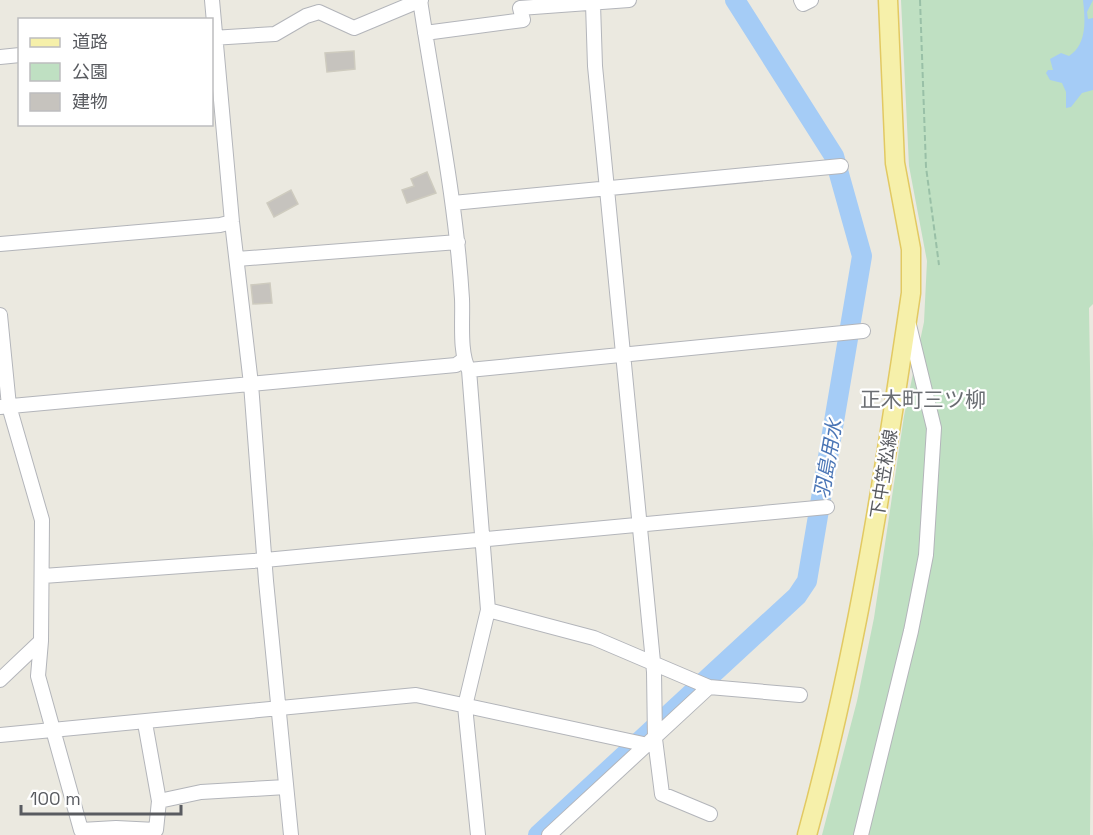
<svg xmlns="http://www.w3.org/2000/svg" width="1093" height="835" viewBox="0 0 1093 835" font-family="'Space Grotesk','Noto Sans JP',sans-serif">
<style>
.green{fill:#bfe0c2}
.water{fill:#a5ccf6}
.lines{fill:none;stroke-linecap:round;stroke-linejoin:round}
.river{stroke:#a5ccf6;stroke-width:20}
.building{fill:#c6c3be;stroke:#cecbbf;stroke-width:1.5}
.minor-casing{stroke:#b3b5ba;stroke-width:16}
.major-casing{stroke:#e2c962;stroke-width:21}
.path{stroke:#99c0a7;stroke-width:2;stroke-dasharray:6 3;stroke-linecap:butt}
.minor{stroke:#fff;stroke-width:14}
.major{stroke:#f6f0aa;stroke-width:18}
.labels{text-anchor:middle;stroke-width:4.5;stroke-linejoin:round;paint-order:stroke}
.street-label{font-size:18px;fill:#595b60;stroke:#fff}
.water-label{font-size:20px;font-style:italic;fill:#4b76b6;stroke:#fff}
.quarter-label{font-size:21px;fill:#6a6d72;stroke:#fff}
</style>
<rect width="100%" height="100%" fill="#ebe9e0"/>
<!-- green -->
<path class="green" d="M901,0h192v304l-4,4 4,236 -3,291h-268l35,-134 17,-83 30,-202 20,-94 3,-61 -18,-95z"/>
<!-- water -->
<path class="water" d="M1083,0h10l-6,12 1,7 5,-1v72l-11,3 -11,14 -5,1v-16l-4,-9 -12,-3 -4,-7 2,-3h5l-3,-11 11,-6 8,3c19,-12 16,-38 14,-56z"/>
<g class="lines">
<!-- river -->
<path class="river" d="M538,835l259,-239 10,-15 55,-325 -28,-100 -99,-156"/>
</g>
<!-- building -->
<path class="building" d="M354,51l1,18 -28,3 -2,-19z
M427,172l9,21 -29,10 -5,-13 12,-4 -3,-7z
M291,190l7,14 -24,13 -7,-14z
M270,283l2,20 -19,1 -2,-19z"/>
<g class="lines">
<defs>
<path id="minor" d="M212,0l20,222 19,162 15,197 25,254
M420,0c15,100 36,198 42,299 1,20 -3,55 7,71l19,240 -23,96 13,129
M801,0l2,4 8,-4
M593,4l2,62 59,606 1,67 7,55 48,20
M425,33l98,-13 -3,-12 109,-8
M212,38l63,-4 31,-18 13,-4 35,16 67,-28
M0,57l20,-2
M453,203l388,-37
M0,244l220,-19 12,-3
M237,259l221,-17
M0,315l9,91 33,114 -1,121 -41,39
M469,370l394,-39
M0,407l456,-42 7,-5
M43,576l222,-16 562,-53
M488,610l106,28 115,49 91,8
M41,641l-3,35 43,154 35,-2 40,2 3,-29 42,-9 85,-5
M145,723l14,78
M0,735l416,-40 232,50
M549,835l160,-148
M861,835l50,-204 15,-76 8,-127 -25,-103"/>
<path id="major" d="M807,835c49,-178 77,-359 104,-542v-44l-16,-86 -7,-163"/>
</defs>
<!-- minor casing -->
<use href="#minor" class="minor-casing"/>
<!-- major casing -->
<use href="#major" class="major-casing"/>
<!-- path -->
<path class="path" d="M920,0l6,167 13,98"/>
<!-- minor -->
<use href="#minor" class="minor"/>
<!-- major -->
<use href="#major" class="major"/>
</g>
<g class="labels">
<!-- street labels -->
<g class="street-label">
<text transform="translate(884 474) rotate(-81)" y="6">下中笠松線</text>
</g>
<!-- water labels -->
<g class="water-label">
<text transform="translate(828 459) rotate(-80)" y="7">羽島用水</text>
</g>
<!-- quarter labels -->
<g class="quarter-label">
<text x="923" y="407">正木町三ツ柳</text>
</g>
</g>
<!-- legend -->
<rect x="18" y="18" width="195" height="108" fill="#ffffff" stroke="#bdbdbf" stroke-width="1.5"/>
<rect x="30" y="38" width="30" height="9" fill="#f6f0aa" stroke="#bdbdbf" stroke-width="1.5"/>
<text x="72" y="48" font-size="18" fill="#595b60">道路</text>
<rect x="30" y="63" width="30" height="18" fill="#bfe0c2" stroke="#bdbdbf" stroke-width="1.5"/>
<text x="72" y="78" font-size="18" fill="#595b60">公園</text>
<rect x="30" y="93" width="30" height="18" fill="#c6c3be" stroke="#bdbdbf" stroke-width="1.5"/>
<text x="72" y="108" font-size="18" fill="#595b60">建物</text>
<!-- scale -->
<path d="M21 805v9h160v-9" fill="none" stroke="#595b60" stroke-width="3"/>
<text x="30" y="805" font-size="18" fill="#595b60" stroke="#ffffff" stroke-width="4.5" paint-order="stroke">100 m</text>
</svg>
